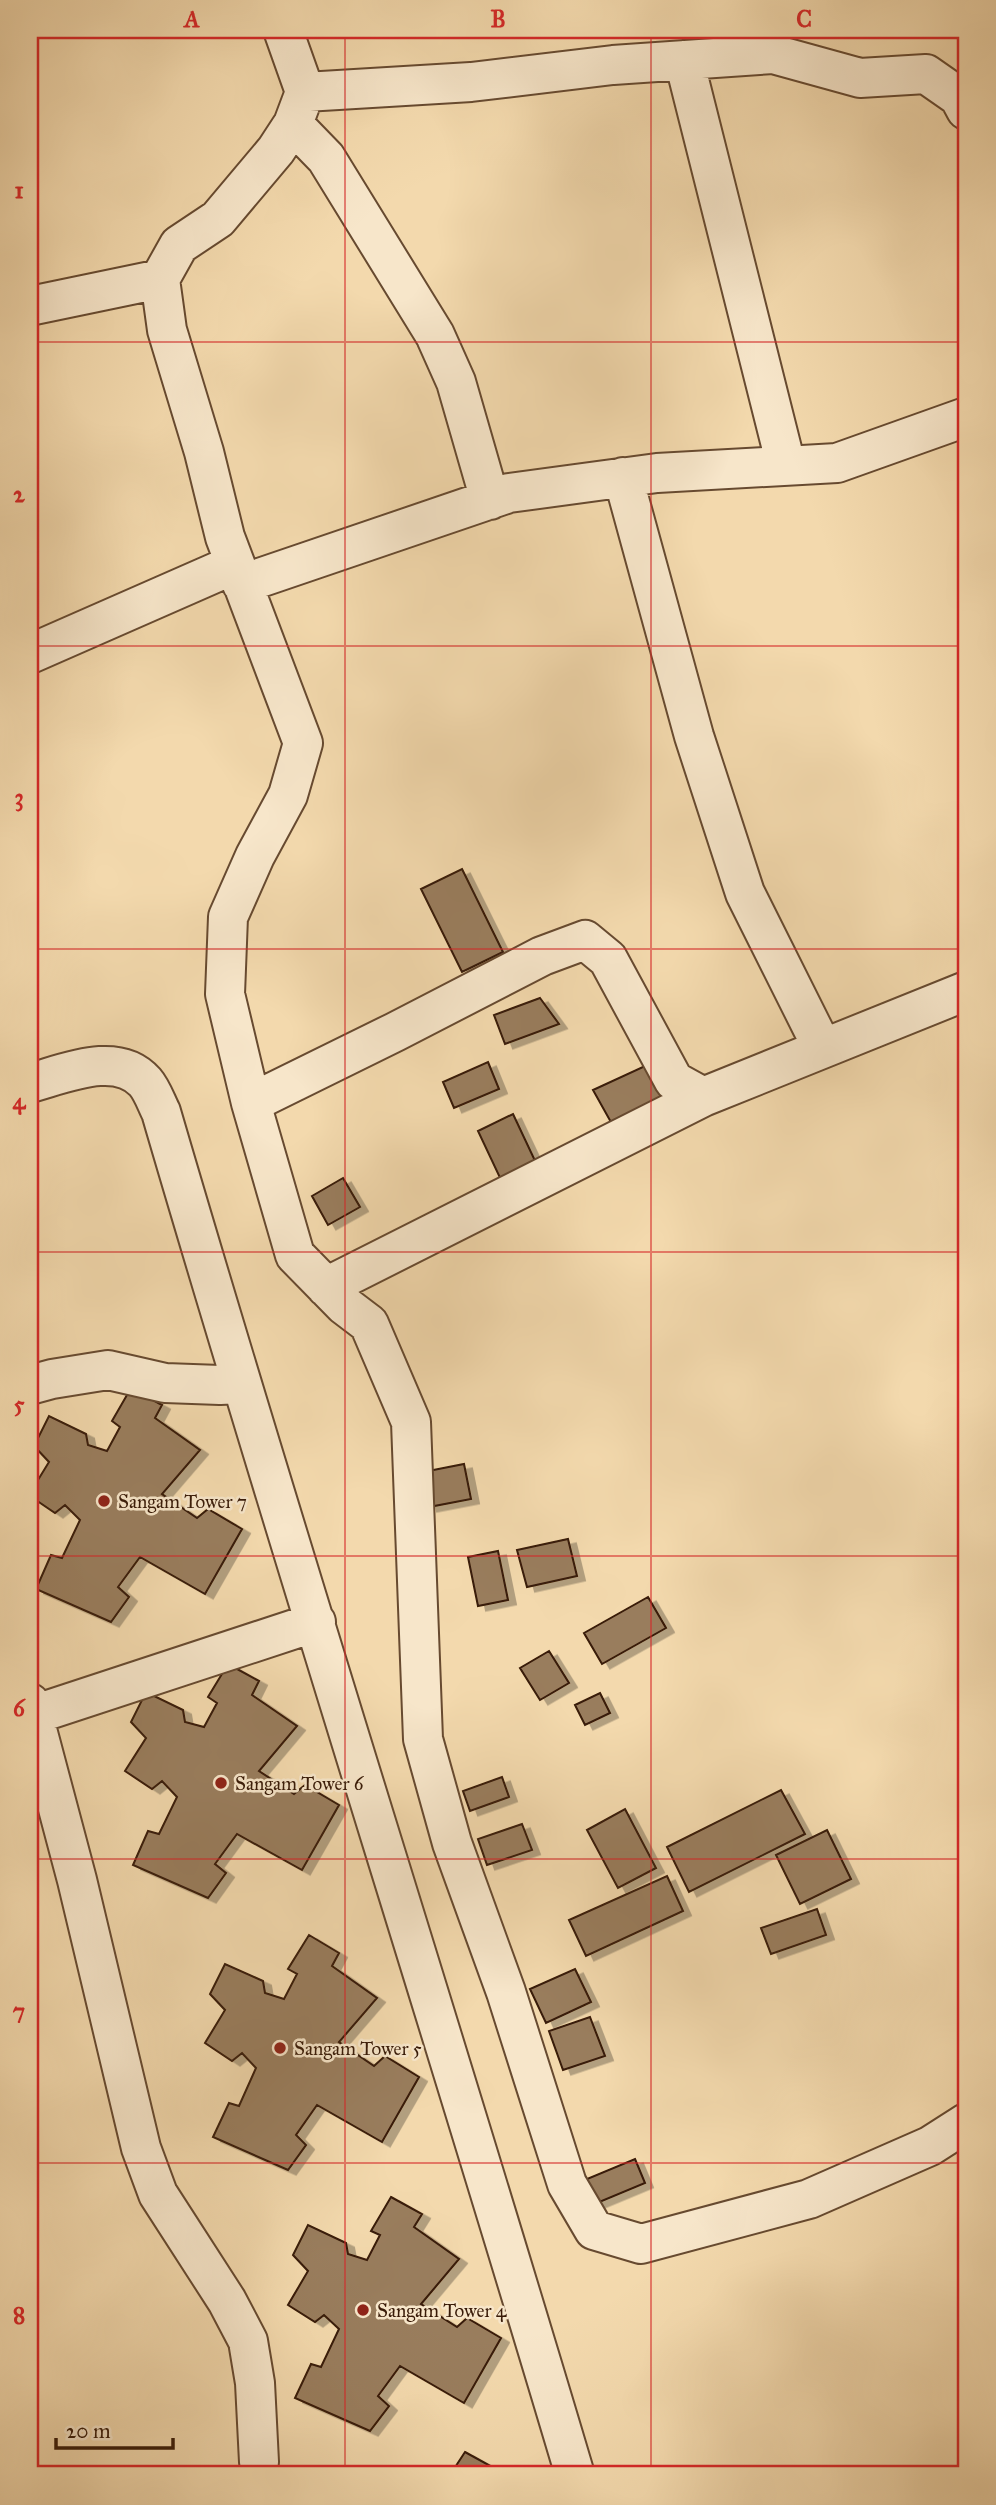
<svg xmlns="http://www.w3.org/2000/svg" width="996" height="2505" viewBox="0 0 996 2505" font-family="'IM FELL Great Primer',serif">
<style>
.building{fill:#997d5d;stroke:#381a07;stroke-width:2;filter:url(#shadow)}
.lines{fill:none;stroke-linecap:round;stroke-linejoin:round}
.minor-casing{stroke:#674a30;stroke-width:42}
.minor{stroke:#f7e6ca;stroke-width:38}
.grid{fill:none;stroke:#d62828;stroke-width:2;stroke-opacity:0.55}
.poi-dot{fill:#8f2418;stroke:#f7e6ca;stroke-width:2.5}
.labels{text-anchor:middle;stroke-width:5;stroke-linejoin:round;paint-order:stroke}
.poi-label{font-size:19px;fill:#381a07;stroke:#f7e6ca;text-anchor:start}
.neatline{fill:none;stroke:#d62828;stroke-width:2.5}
.grid-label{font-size:23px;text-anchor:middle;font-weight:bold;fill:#d62828}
</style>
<defs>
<filter id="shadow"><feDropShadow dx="8" dy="4.5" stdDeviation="0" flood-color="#0004"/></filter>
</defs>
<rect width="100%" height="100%" fill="#f3d9ad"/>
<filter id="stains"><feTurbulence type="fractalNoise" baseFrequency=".00286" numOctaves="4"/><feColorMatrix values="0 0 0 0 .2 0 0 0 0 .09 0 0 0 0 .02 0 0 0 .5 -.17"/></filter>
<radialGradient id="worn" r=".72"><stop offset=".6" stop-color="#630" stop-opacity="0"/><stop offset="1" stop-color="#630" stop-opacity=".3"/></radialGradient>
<!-- building -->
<path class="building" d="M462,869l41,83 -41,20 -41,-83z
M540,998l19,26 -54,20 -11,-29z
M488,1062l11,27 -45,19 -11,-26z
M645,1066l19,35 -52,23 -19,-34z
M513,1114l24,51 -35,17 -24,-51z
M343,1178l17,29 -32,18 -16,-29z
M131,1388l31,17 -7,13 45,32 -38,44 35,24 11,-9 34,20 -37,65 -65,-37 -22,30 11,10 -18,25 -75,-33 15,-34 11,3 18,-38 -15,-15 -10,8 -25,-17v-3l19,-31 -15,-16 15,-30 37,18 2,11 19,6 13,-24 -8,-6z
M464,1464l7,35 -42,8 -6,-35z
M568,1539l9,37 -50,11 -10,-37z
M498,1551l10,49 -30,6 -10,-49z
M648,1597l18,31 -64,36 -18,-31z
M549,1651l20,32 -29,17 -20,-32z
M228,1664l31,17 -7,14 45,31 -38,45 35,23 11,-9 34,20 -37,65 -65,-36 -22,30 11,9 -18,25 -75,-33 15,-34 11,3 18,-37 -15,-16 -10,8 -27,-18 21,-33 -15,-16 15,-30 37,18 2,12 19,5 13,-24 -9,-6z
M600,1693l10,20 -25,12 -10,-20z
M502,1777l7,20 -39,14 -7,-20z
M781,1790l24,44 -116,58 -22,-45z
M625,1809l31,59 -38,20 -31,-58z
M522,1824l10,26 -45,15 -9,-26z
M827,1830l24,49 -51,25 -24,-49z
M667,1876l16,35 -97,45 -17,-36z
M817,1909l9,26 -55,19 -10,-26z
M309,1935l30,18 -7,13 45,32 -38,44 35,24 11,-10 34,21 -37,65 -65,-37 -21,30 10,10 -18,25 -75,-33 16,-34 10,3 17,-38 -14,-15 -10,8 -27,-18 20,-33 -15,-16 15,-30 38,17 2,12 19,6 13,-25 -9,-5z
M575,1969l16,33 -45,21 -16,-34z
M590,2017l15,39 -42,14 -14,-39z
M635,2159l10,24 -48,20 -10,-24z
M391,2197l31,17 -8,13 45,32 -38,45 36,23 10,-9 34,20 -37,65 -64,-37 -22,30 11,10 -19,25 -75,-33 16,-34 10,3 18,-38 -15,-14 -9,7 -27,-17 20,-34 -15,-16 15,-30 38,18 2,11 19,6 13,-25 -9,-4z
M465,2452l31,17 -4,6h-42z"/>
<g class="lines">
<defs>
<path id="minor" d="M283,30l22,62 -12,32 -17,26 -58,69 -39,26 -19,34 7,51 37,122 21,85 78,206 -15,52 -33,61 -27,61 -3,77 26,109 44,152 49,50 25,19 42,98 12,317 29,104 54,149 61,192 27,46 47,14 168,-45 121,-53 36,-23
M762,32l11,22 87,24 66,-4 33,23 7,13
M684,60l102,405
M305,92l166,-10 142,-17 160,-11
M293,124l33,34 109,177 21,47 34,118
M30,306l130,-27
M623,477l71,259 51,157 77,154
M242,584l267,-91 148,-20 180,-10 129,-46
M30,654l205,-90
M30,1083c34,-9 87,-33 115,-1 7,8 11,20 16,30 133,456 279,908 414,1363
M251,1103l144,-71 147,-76 43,-16 23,19 66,122 29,16 263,-106
M326,1287l377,-190
M30,1385l22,-6 56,-9 57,13 55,2 21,-1
M30,1703l47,177 64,268 17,46 69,107 21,40 7,42 4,79
M30,1716l286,-94"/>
</defs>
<!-- minor casing -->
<use href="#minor" class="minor-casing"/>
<!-- minor -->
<use href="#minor" class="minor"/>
</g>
<!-- grid -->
<path class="grid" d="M345,30v2445M651,30v2445M30,342h936M30,646h936M30,949h936M30,1252h936M30,1556h936M30,1859h936M30,2163h936"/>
<!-- markers -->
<g class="poi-dot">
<circle cx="104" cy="1501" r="7"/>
<circle cx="221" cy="1783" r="7"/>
<circle cx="280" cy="2048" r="7"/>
<circle cx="363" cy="2310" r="7"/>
</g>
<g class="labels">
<!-- poi labels -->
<g class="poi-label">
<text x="118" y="1508">Sangam Tower 7</text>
<text x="235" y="1790">Sangam Tower 6</text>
<text x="294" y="2055">Sangam Tower 5</text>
<text x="377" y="2317">Sangam Tower 4</text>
</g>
</g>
<!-- margin -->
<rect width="996" height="2505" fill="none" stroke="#f3d9ad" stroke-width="77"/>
<!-- scale -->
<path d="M56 2438v10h117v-10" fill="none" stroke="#381a07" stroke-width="3.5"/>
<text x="66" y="2438" font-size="21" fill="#381a07" stroke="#f7e6ca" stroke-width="5" paint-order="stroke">20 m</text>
<rect x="38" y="38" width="920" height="2428" class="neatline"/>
<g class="grid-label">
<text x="192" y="27">A</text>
<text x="498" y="27">B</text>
<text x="804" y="27">C</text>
<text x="19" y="198">1</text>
<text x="19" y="502">2</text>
<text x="19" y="805">3</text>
<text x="19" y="1109">4</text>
<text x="19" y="1412">5</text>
<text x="19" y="1716">6</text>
<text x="19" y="2019">7</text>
<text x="19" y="2323">8</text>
</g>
<rect width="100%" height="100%" filter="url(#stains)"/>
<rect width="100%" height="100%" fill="url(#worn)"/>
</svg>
